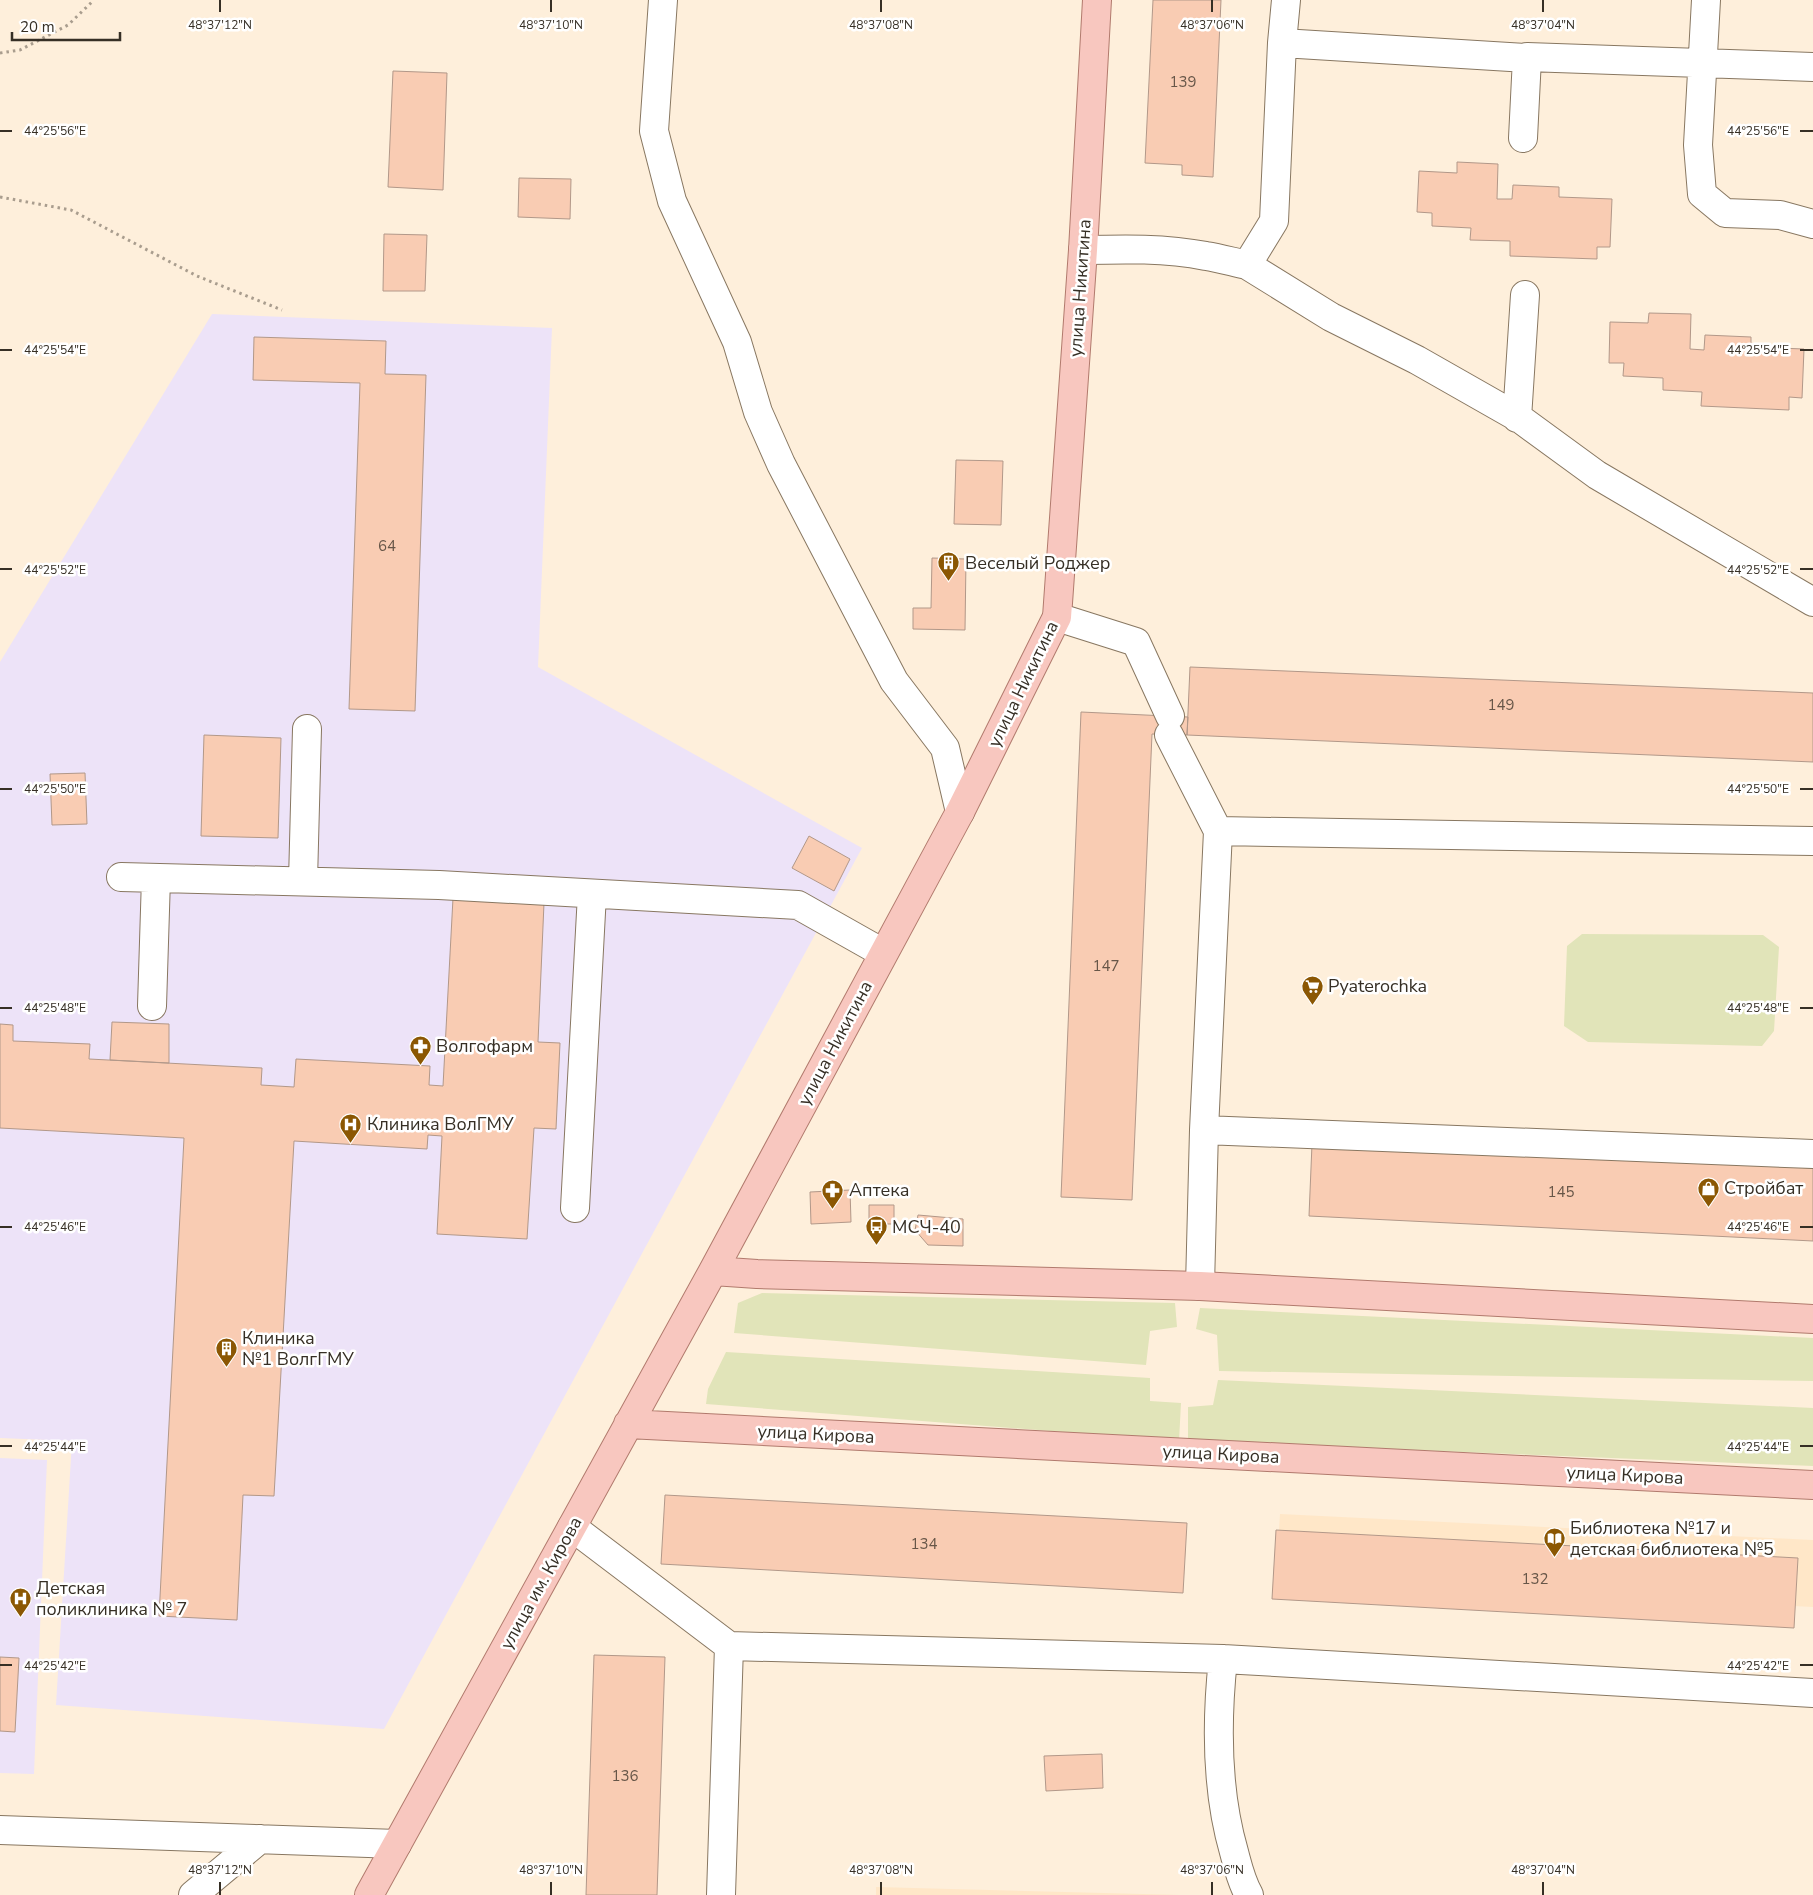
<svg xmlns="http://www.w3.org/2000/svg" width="1813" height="1895" viewBox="0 0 1813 1895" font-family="'Nunito Sans',sans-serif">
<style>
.built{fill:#ffe7c8}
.medical{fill:#ede3f8}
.green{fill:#e1e4b9}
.building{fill:#f9ccb3;stroke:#b29889}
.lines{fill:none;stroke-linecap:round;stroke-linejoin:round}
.minor-casing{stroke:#887761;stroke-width:30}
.major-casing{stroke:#b17a6d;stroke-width:30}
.path{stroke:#a99d8e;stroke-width:3;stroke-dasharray:2.5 4;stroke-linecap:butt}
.minor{stroke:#fff;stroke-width:28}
.major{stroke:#f8c7bf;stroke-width:28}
.ticks{fill:none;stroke:#362f25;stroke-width:2}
.labels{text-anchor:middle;stroke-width:5;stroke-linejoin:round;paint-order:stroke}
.number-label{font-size:15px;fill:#675648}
.street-label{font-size:18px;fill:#362f25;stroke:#fff}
.poi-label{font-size:18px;fill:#362f25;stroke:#fff;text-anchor:start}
.ticks-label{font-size:12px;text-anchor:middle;fill:#362f25;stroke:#fff;stroke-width:5;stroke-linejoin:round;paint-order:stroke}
</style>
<rect width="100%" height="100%" fill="#feefdb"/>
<!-- built -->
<path class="built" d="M1280,1514l533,26v67l-537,-27z
M876,1887l305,8h-305z"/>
<!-- medical -->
<path class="medical" d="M212,314l340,14 -14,339 324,181 -478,881 -328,-24 16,-264 -72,-3v-776z
M0,1458l47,2 -13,314 -34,-1z"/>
<!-- green -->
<path class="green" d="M1582,934l181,1 16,12 -5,84 -12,15 -174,-4 -24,-16 3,-80z
M762,1293l413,10 2,24 -27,4 -4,34 -412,-32 4,-30z
M1200,1308l613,30v43l-594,-10 -2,-36 -21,-6z
M726,1352l424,26v23l31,2 -2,38 -473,-37 2,-15z
M1218,1380l595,28v58l-625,-25v-34l25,-2z"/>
<!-- building -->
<path class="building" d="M1153,0h68l-8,177 -31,-2v-10l-37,-2z
M393,71l54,2 -4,117 -55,-3z
M1457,162l41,2 -1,35h15l1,-14 46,2v10l53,2 -2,48h-13v12l-87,-3v-15l-40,-1 1,-12 -39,-2v-13l-15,-1 2,-41 38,2z
M519,178l52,1 -1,40 -52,-2z
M384,234l43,1 -2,56h-42z
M1649,313l42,1 -1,35 14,1 1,-15 46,2v10l53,2 -2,49 -13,-1v13l-88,-4 1,-14 -39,-2v-12l-40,-2 1,-13h-15l1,-41 38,1z
M254,337l132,4 -1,33 41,1 -11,336 -66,-2 11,-326 -107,-3z
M956,460l47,1 -2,64 -47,-1z
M932,558l34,1 -1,71 -52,-1v-21h18z
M1190,667l623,26v69l-626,-27z
M1081,712l107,5 -1,18 -35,-1 -20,466 -71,-3z
M204,735l77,3 -3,100 -77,-2z
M85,773l2,51 -35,1 -2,-51z
M809,836l41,23 -16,32 -42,-23z
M453,898l91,5 -6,139 22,1 -4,86 -22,-1 -7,111 -90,-5 5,-98 -14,-1 -1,14 -133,-8 -20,355 -31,-1 -6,125 -78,-4 25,-478 -184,-10v-104l13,1v16l77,3 -1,15 173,9 -1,17 33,2 2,-28 134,7 -1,19 14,1z
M112,1022l57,2v39l-59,-3z
M1312,1144l501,24v73l-504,-25z
M850,1190l1,32 -40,2 -1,-32z
M869,1205h25v19h-25z
M918,1215l45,4v27l-35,-1 -13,-15z
M665,1495l522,28 -4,70 -522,-29z
M1276,1530l522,28 -4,70 -522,-29z
M594,1655l71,2 -8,238h-71z
M0,1657l19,1 -4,74 -15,-1z
M1102,1754l1,34 -57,3 -2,-35z"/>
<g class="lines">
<defs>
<path id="minor" d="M663,0l-9,131 18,70 65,141 21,70 23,52 113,217 51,67 15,64
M1706,0l-8,145 4,49 23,19 55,2 33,9
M1282,43l4,-43
M1523,138l4,-80
M1083,250c41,-1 82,-2 123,6 13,2 27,6 41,9l27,-44 8,-178 245,15v-1l286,10
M1247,265l84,52 86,43 102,58 78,57 216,127
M1517,418l8,-123
M1057,617l79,25 34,74
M1169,735l49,96
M121,877l318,8 359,20 85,48
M303,881l4,-152
M152,1006l4,-128
M1204,1130l609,24
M575,1208l17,-314
M1200,1286l4,-156 14,-299 595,10
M572,1527l157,119 494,13 590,34
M1223,1659c-7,65 -7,131 11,193 4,15 7,29 15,43
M0,1830l397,14
M193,1895l67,-56
M721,1895l8,-249"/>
<path id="major" d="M713,1271l44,3 443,12 613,33
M628,1424l1185,61
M369,1895l344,-624 247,-459 97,-195 26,-367 14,-250"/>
</defs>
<!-- minor casing -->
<use href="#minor" class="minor-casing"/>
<!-- major casing -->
<use href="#major" class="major-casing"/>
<!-- path -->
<path class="path" d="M0,53l20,-3 48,-25 26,-25
M0,197l71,13 126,66 85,34"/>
<!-- minor -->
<use href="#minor" class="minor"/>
<!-- major -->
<use href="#major" class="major"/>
</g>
<!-- ticks -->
<path class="ticks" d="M220,0v12M551,0v12M881,0v12M1212,0v12M1543,0v12M0,131h12M1800,131h13M0,350h12M1800,350h13M0,569h12M1800,569h13M0,789h12M1800,789h13M0,1008h12M1800,1008h13M0,1227h12M1800,1227h13M0,1446h12M1800,1446h13M0,1665h12M1800,1665h13M220,1882v13M551,1882v13M881,1882v13M1212,1882v13M1543,1882v13"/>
<!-- icons -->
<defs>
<symbol id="building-pin" viewBox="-11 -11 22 30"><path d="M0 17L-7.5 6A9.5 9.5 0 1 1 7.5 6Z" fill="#8b5703" stroke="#fff"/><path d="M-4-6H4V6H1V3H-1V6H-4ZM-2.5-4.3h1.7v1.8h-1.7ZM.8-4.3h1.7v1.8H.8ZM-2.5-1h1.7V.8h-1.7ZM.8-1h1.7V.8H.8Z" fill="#fff"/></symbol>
<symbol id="supermarket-pin" viewBox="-11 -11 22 30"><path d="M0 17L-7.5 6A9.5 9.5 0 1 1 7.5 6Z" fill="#8b5703" stroke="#fff"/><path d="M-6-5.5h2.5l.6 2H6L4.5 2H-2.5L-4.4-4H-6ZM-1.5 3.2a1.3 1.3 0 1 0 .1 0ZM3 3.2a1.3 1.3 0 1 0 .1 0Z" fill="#fff"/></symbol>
<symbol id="pharmacy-pin" viewBox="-11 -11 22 30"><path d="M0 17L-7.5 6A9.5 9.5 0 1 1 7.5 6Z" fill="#8b5703" stroke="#fff"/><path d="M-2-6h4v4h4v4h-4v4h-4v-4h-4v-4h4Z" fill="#fff"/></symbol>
<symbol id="hospital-pin" viewBox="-11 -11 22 30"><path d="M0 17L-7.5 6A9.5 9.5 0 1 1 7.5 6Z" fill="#8b5703" stroke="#fff"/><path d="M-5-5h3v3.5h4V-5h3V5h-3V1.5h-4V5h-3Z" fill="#fff"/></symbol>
<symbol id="shop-pin" viewBox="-11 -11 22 30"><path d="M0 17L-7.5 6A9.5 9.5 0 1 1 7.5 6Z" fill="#8b5703" stroke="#fff"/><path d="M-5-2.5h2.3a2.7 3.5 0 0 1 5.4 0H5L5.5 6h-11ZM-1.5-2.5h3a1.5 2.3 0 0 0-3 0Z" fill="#fff"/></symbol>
<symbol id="bus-pin" viewBox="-11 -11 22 30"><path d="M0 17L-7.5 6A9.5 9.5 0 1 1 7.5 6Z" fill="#8b5703" stroke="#fff"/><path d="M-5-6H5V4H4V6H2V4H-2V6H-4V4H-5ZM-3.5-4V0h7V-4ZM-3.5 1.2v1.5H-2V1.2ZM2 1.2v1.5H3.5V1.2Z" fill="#fff"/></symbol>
<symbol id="library-pin" viewBox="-11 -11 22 30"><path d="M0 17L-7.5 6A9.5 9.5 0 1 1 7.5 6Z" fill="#8b5703" stroke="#fff"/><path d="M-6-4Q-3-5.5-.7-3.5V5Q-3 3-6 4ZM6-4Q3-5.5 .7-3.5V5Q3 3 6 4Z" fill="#fff"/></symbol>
</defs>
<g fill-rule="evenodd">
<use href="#building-pin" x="936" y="550" width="25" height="34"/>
<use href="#supermarket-pin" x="1300" y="974" width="25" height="34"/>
<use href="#pharmacy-pin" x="408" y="1034" width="25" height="34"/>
<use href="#hospital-pin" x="338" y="1112" width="25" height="34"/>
<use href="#shop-pin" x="1696" y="1176" width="25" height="34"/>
<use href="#pharmacy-pin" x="820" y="1178" width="25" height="34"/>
<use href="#bus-pin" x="864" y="1214" width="25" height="34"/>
<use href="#building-pin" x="214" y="1336" width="25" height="34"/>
<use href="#library-pin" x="1542" y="1526" width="25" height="34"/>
<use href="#hospital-pin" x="8" y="1586" width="25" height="34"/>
</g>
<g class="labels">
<!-- number labels -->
<g class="number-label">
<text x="1183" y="87">139</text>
<text x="387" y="551">64</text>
<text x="1501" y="710">149</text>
<text x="1106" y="971">147</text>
<text x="1561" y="1197">145</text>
<text x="924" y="1549">134</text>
<text x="1535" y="1584">132</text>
<text x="625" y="1781">136</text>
</g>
<!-- street labels -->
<g class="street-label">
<text transform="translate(1080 288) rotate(-86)" y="6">улица Никитина</text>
<text transform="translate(1023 684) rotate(-64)" y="6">улица Никитина</text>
<text transform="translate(835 1043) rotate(-62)" y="6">улица Никитина</text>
<text transform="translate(816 1434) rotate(3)" y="6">улица Кирова</text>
<text transform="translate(1221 1454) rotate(3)" y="6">улица Кирова</text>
<text transform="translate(1625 1475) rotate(3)" y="6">улица Кирова</text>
<text transform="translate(541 1583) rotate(-61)" y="6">улица им. Кирова</text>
</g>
<!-- poi labels -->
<g class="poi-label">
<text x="965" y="569">Веселый Роджер</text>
<text x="1328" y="992">Pyaterochka</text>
<text x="436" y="1052">Волгофарм</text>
<text x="367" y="1130">Клиника ВолГМУ</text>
<text x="1724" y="1194">Стройбат</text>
<text x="849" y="1196">Аптека</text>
<text x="892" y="1233">МСЧ-40</text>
<text x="242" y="1344">Клиника<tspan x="242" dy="21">№1 ВолгГМУ</tspan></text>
<text x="1570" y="1534">Библиотека №17 и<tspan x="1570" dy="21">детская библиотека №5</tspan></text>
<text x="36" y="1594">Детская<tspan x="36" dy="21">поликлиника № 7</tspan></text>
</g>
</g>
<g class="ticks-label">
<text x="220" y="29">48°37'12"N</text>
<text x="551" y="29">48°37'10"N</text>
<text x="881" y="29">48°37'08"N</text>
<text x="1212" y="29">48°37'06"N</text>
<text x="1543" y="29">48°37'04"N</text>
<text x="1758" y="135">44°25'56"E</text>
<text x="55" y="135">44°25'56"E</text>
<text x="1758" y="354">44°25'54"E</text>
<text x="55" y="354">44°25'54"E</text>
<text x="1758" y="574">44°25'52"E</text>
<text x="55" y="574">44°25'52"E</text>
<text x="1758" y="793">44°25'50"E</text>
<text x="55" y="793">44°25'50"E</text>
<text x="1758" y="1012">44°25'48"E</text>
<text x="55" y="1012">44°25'48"E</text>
<text x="1758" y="1231">44°25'46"E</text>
<text x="55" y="1231">44°25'46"E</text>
<text x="1758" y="1451">44°25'44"E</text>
<text x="55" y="1451">44°25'44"E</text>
<text x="1758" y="1670">44°25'42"E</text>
<text x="55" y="1670">44°25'42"E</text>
<text x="220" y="1874">48°37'12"N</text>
<text x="551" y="1874">48°37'10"N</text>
<text x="881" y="1874">48°37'08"N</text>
<text x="1212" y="1874">48°37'06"N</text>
<text x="1543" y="1874">48°37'04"N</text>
</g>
<!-- scale -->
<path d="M12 32v8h108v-8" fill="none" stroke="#362f25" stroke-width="2.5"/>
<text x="20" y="32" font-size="15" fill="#362f25" stroke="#ffffff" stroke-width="4" paint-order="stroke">20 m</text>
</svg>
